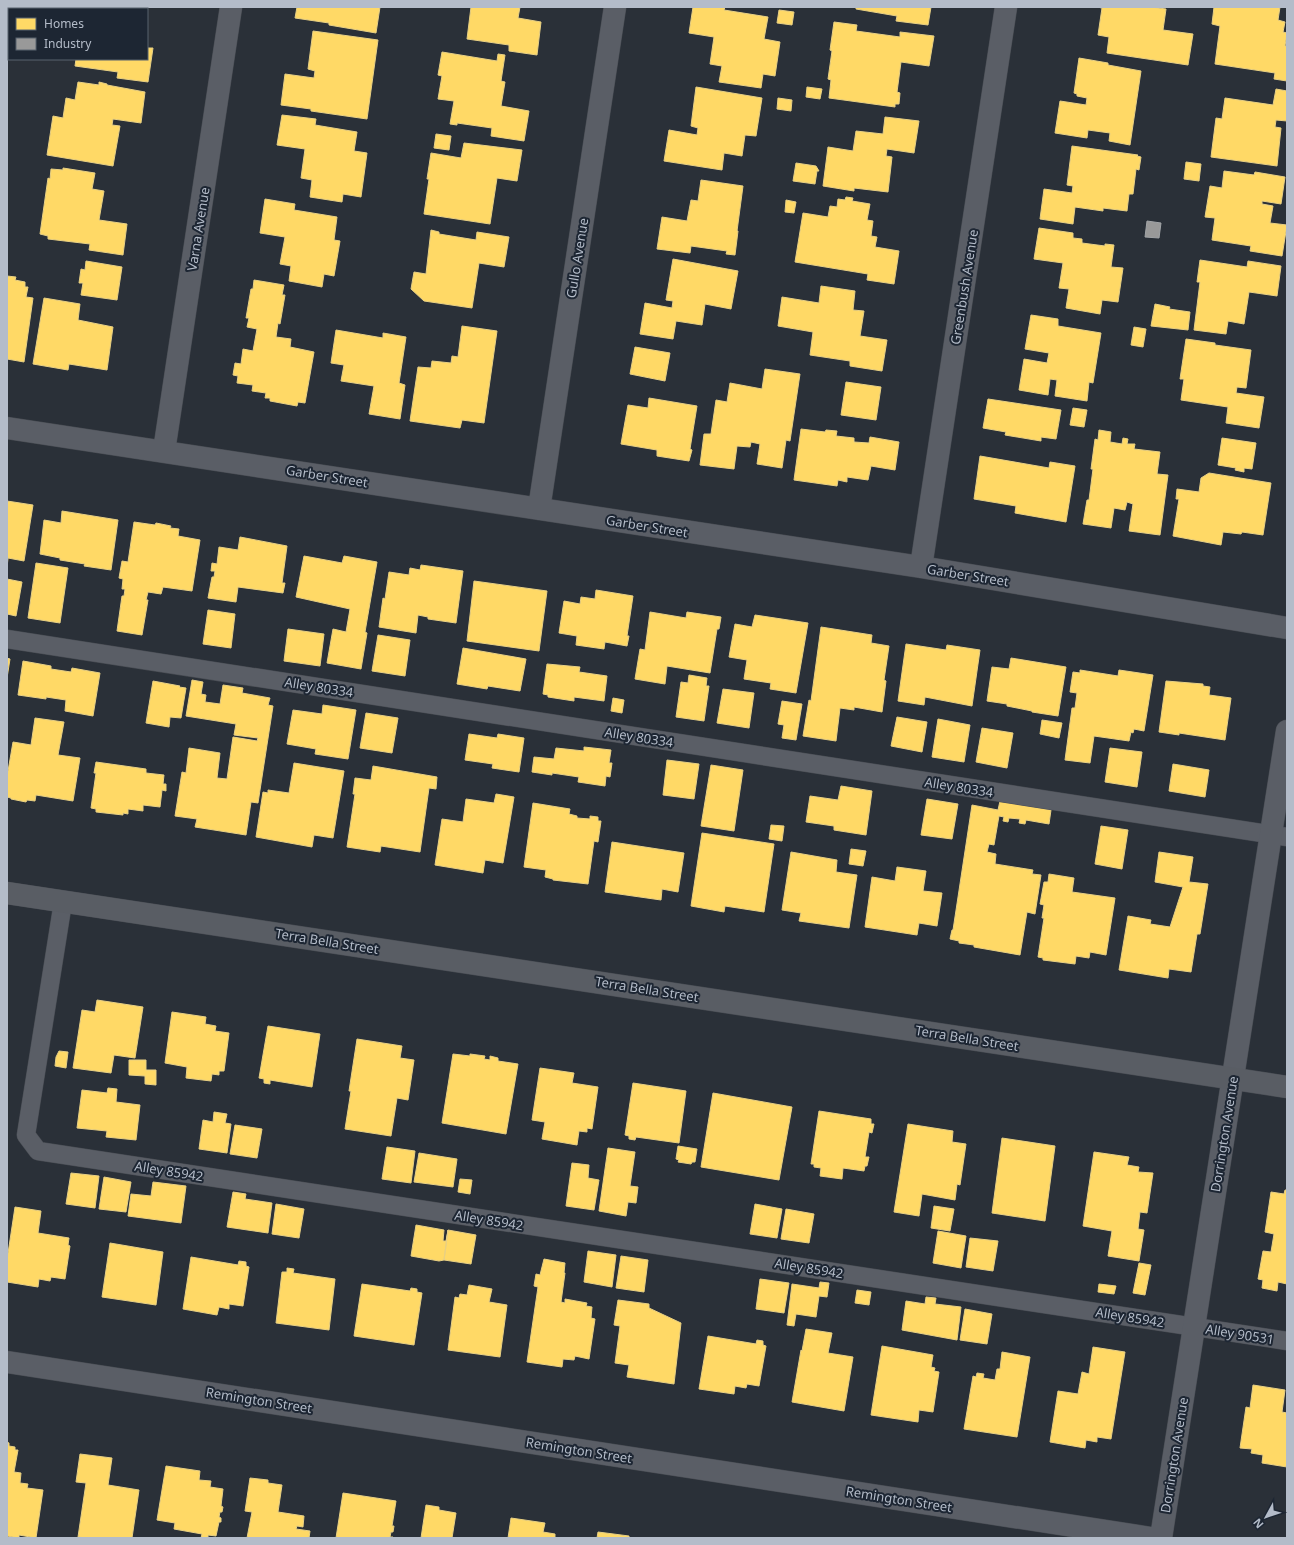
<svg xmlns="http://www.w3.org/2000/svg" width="1294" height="1545" viewBox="0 0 1294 1545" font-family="'Noto Sans',sans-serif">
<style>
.homes{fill:#ffd966;stroke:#e8d084}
.industry{fill:#999;stroke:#a1a4a7}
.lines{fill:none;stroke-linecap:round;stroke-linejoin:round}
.lane-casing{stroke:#484c53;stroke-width:19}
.street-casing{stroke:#484c53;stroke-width:23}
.secondary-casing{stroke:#484c53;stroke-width:23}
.lane{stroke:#5a5e66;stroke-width:18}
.street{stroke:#5a5e66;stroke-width:22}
.secondary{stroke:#595d64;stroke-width:22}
.labels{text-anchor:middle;stroke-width:4;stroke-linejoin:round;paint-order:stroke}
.street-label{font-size:13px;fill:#b4bcc9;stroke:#1d2633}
</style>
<rect width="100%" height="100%" fill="#2a3038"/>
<!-- homes -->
<path class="homes" d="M88,7h34l-1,2h-33z
M297,7h83l-4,26 -47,-8v-2l-34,-5z
M471,7h49l-2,11 23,4 -4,33 -28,-4v-6l-42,-6z
M693,7h32l-1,3 44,7 -4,22 16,3 -5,34 -12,-2 -2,14 -42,-6 3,-16 -12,-2 4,-27 -25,-4z
M856,7h75l-3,18 -32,-4 1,-5 -41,-7z
M1097,7h54l15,2 -3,21 30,4 -5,31 -81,-12 2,-16 -11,-2 4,-27z
M1214,7h66l-2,13 7,2 -2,10 4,1 -2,13h2v35l-13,-2 1,-6 -60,-9 5,-38 -8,-2z
M779,10l15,2 -2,13 -15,-2z
M834,22l23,3 -1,6 44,6v-5l34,4 -5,30 -28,-4 -4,30 3,1 -1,11h-4v3l-66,-9 2,-18 -3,-1 4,-28 -2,-1z
M313,31l65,9 -11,79 -56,-8v-2l-30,-4 4,-31 29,4 1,-7 -7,-2z
M147,48h6l-5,34 -31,-4 1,-6 -43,-6 1,-7h71z
M442,52l55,9 1,-7 7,1 -4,26 4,1 -4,24 28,5 -5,30 -33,-5 1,-8 -35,-5v2l-7,-1 4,-23 -16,-2 4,-23 -4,-1z
M1079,58l29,5v2l33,6 -11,74 -21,-4 1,-8 -22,-3 -1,8 -32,-5 5,-32 26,4 1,-7 -10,-2v-2l-3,-1z
M78,82l21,3v-3l8,2v1l38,7 -4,31 -28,-4 -1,6 8,1 -7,40 -66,-11 6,-39 10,2 3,-20 9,2z
M696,87l66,11 -6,38 -11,-1 -3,21 -18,-3 -2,17 -58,-9 5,-31 28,5 1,-7 -7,-2z
M807,87l15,2 -2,10 -14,-2z
M1276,89l11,2v30l-11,-1 -1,7 6,1 -4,38 -66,-9 5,-39 6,1 3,-21 48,7z
M778,98l14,2 -1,11 -14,-2z
M282,115l34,4 -1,6 42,7 -3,19 13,2 -6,44 -18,-3 -1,8 -32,-5 2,-17 -11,-2 4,-29 -28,-4z
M885,117l34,4 -5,32 -27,-4 -1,7 6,1 -4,35 -34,-4v3l-31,-5 5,-39 25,4 3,-20 27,3z
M436,134l15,2 -2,14 -15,-2z
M464,143l58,7 -5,31 -20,-3 -7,46 -66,-10 5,-35h-2l4,-26 30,5z
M1072,146l66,9 -1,1 4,1 -2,13 -3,-1 -3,25h-4l-2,17 -24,-3v3l-28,-4 -2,17 -33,-5 4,-30 28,4 1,-7 -6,-1z
M1186,162l15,2 -2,17 -15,-2z
M796,163l20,3 3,5h-2l-2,13 -22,-3z
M63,168l32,5 -3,16 12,2 -5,29 28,4 -4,31 -34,-5 1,-6 -42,-5v-3l-8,-2 8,-56 2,1 1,-10 12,1z
M1224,171l30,4 1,-3 30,5 -4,27 -19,-3v3l11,2 -3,17 17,2 -5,31 -32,-5 1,-5 -39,-6 3,-22 -10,-1 5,-31 12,2z
M701,180l42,6 -6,45h1l-3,24 -9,-1 1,-3 -36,-5 -1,7 -33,-4 5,-32 25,4 4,-21 7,1z
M846,197l7,1 -1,3 18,3 -3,16 6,1 -2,15 6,1 -2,10 24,4 -5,33 -27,-4 1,-6 -73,-12 8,-49 25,4 2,-11 7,1 1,-8 7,1z
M265,199l30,5 -1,6 43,7 -3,23 6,1 -6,35 -10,-2 -2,13 -33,-6 2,-15 -11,-2 5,-27 -25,-4z
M786,200l10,2 -2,11 -9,-1z
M1039,228l34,5v5l9,1v4l23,3v-2l9,1 -3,22 12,1 -5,34 -16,-2 -2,14 -34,-6 3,-19 -10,-1 4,-25 -29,-4z
M431,230l8,2v2l37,6 1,-8 32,5 -5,30 -25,-4 -7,45 -48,-7 -13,-12 3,-17 12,2z
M673,259l65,12 -7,38 -26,-5 -3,21 -26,-4 -3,18 -33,-5 5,-31 27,5 1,-7 -7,-1z
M1200,260l47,7 1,-6 33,5 -4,30 -28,-4 -5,32 -16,-3 -2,13 -32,-4 6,-48h-3z
M86,261l36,6 -5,33 -36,-5 2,-12h-4l2,-14 4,1z
M7,276l9,1 -1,3 10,2v5h3l-2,10 7,1 -9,64 -17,-3z
M254,280l30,5 -2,10h3l-5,29 -2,-1 -2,14 15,2 -1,8 24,5 -9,51 -7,-1 -1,4 -27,-5v-3h-5l1,-5 -14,-2 1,-6 -16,-2 1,-7 -5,-1 2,-12 6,1 2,-15 10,2 4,-22 -10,-2 2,-9h-3l5,-29h2z
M821,286l34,5 -2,19 11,1 -4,25 27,4 -5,31 -32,-5v-5l-40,-6 3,-23 -35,-6 4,-29 37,6z
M44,298l36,6 -2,16 35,7 -6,43 -38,-6 -1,6 -35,-6z
M1155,304l15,3 -1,2 21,3 -2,18 -37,-4z
M1031,315l27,4v7l43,7 -8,50 -4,-1 -2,19 -32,-5 2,-16 -7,-1 -2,16 -29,-5 5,-31 23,4 2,-10 -24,-4z
M462,326l35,5 -13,92 -22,-3 -2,8 -50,-7 8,-54 13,1 1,-7 19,2 1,-7 6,1z
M1134,327l12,2 -3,18 -12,-2z
M336,330l47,8v-5l23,4 -7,46 6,2 -5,34 -31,-5 5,-28 -33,-5 3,-16 -13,-2z
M1186,339l29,4v2l36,5 -5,38 -9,-1 -1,6 28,4 -5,31 -33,-5 2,-16 -47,-7 3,-21h-4z
M635,347l35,6 -5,28 -35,-7z
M765,369l35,5 -10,67 -4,-1 -4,28 -25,-4 3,-20 -9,-2 -1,5 -13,-1 -3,23 -34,-4 4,-31h7l5,-34 11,2 3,-19 32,6z
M846,382l35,5 -5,33 -35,-5z
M649,398l48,8 -7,43 2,1 -3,11 -32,-5v-6l-36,-6 7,-39 20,3z
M988,399l73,11 -5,29 -15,-2v4l-36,-6 1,-3 -23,-4z
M1073,408l14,2 -3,17 -14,-2z
M801,429l24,3 1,-2 11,1 -1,5 18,2v4l15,1 1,-6 29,5 -4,28 -24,-4 -3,14 -21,-3v5l-9,-2 -1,6 -43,-6z
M1099,430l12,2 -1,10 12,2 1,-6 5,1 -1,5h8l-1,5 26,3 -3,22 11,1 -8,60 -31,-4 4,-27 -6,-2 -2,8 -11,-2 -3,20 -28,-4 4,-24h2l4,-31h-2l4,-30 3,1z
M1222,438l34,5 -4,26 -8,-1v4l-9,-2 1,-2 -18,-3z
M980,456l69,12 1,-6 25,4 -9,56 -51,-9 1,-7 -42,-7z
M1209,473l62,10 -8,52 -21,-3 -1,2 -18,-2 -2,13 -48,-9 6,-37h-3l1,-10 22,3 2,-14z
M7,501l26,4 -9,56 -16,-3 -1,10z
M62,511l56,9 -7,50 -27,-4 1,-2 -25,-4v-2l-20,-4 4,-34 17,3z
M134,522l21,3 1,-2 15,3 -1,2 9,1 -1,7 22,4 -8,51 -29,-4 -2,7 -13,-2 -2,8h2l-6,35 -25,-4 5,-35h2l1,-7h-3l1,-10 -4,-1 3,-17 6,1z
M240,537l47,9 -5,37h3l-2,10 -45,-6 -2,15 -28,-4 4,-21h2l1,-6h-4l1,-8 5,1 2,-17 19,3z
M304,556l38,7 2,-7 33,6 -12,70 2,1 -6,36 -34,-6 6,-34 13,3 4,-23 -54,-12z
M36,563l32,5 -8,55 -32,-5z
M421,565l42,6 -7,52 -28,-4v-2l-10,-2 -2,18 -37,-6 4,-29 2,1 4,-27 20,3 1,-7 10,2z
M7,579l15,3 -6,34 -9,-2z
M474,581l73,10 -8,60 -72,-10z
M596,590l37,6 -6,40h2l-2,10 -22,-4 -1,7 -28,-4 1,-9 -18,-3 5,-32 16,3 1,-7 14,2z
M208,610l27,4 -4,34 -28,-4z
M650,612l36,6 1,-6 34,5 -2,12h-2l-7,44 -43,-7 -2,18 -30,-5 5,-30 5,1z
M755,615l53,8 -12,70 -26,-4 1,-6 -27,-4 3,-19 -18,-3 6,-33 17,3z
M821,627l51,8 -1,8 18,3 -5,34 2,1 -4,31 -28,-5v3l-14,-2 -4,33 -33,-5 6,-36 2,1z
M288,629l36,5 -4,32 -36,-5z
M378,635l32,5 -5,36 -33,-5z
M906,644l40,6 1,-5 33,5 -8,56 -47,-9 -1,8 -26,-4z
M463,648l63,11 -6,32 -32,-5 -1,3 -30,-5z
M7,658l3,1 -3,19z
M1011,658l55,9 -8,49 -26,-4v-1l-25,-5v-2l-20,-3 5,-34 17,2z
M23,661l28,5v3l20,3 1,-4 28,5 -7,43 -28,-5 1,-11 -20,-3v2l-28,-4z
M547,664l33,3 -1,5 28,4 -3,25 -30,-4v4l-26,-4v-2l-5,-1z
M1080,670l38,6 1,-6 34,5 -9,56 -10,-2 -1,4 -2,-1 -2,9 -35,-5 -4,27 -25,-3 7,-52h3l2,-15 -7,-1 3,-20 7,1z
M689,675l18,3 -1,8h3l-5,35 -28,-4 5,-35 7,1z
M192,680l11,2 -2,12 5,1 -1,7 15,2 3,-19 20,3 -1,5 28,5 -2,7 5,1 -15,97 -7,-1 -5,33 -51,-8 2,-8 -22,-3 7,-44 4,1 3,-25 31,5 -3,25 10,1 6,-42 24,4 1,-3 -24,-3 2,-11 -50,-8z
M153,681l27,5 -1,1 7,1 -5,30 -11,-1 -1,10 -23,-4z
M1166,681l37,3v2l7,1 -1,8 22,3 -6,42 -46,-7v2l-20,-3z
M723,689l31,4 -5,35 -32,-5z
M613,698l11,2 -2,13 -11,-2z
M782,701l20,3 -6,36 -14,-2 2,-13 -6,-1z
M323,705l33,5 -8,49 -33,-5 1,-5 -29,-5 6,-34 29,4z
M366,713l32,5 -6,35 -32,-5z
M897,717l30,5 -5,30 -31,-6z
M35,718l29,4 -6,33 22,3 -7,43 -37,-6 -1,6 -8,-1 -1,2 -15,-3v-1l-4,-1v-20l6,-35 18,3z
M938,719l32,6 -6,37 -32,-5z
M1042,720l20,3 -3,15 -19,-4z
M982,728l31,5 -6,35 -31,-6z
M469,734l28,4 1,-4 26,4 -5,34 -27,-4 1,-4 -28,-4z
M584,747l27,3 -2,13h3l-2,14 -4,-1 -1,10 -27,-4 1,-5 -27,-4v2l-20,-3 2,-15 20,2 2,-11 28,3z
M1110,748l32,4 -5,35 -32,-5z
M667,760l32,4 -5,35 -31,-4z
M96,762l50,7v4l18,2 -1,9h3v7l-4,-1 -2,17 -17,-2v6l-15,-2v5l-5,-1v2l-27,-3v-3l-5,-1 5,-35h-2z
M294,763l50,8 -11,67 -19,-3 -2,12 -56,-10 7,-45 5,1v-3l21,3z
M1173,764l36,6 -4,27 -36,-6z
M711,765l32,5 -9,61 -33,-5z
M373,766l64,11 -1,12 -7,-1 -9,64 -39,-6 -1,6 -33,-5 8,-53h-2l2,-16 16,2z
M841,786l31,5 -6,44 -32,-5v-4l-28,-4 4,-26 28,4z
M496,794l18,3 -11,66 -18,-3 -2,13 -48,-8 7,-46 21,3 3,-23 28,4z
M927,799l31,5 -6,35 -31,-4z
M1000,801l51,9 -2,14 -23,-4 -1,4 -6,-1 1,-4 -11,-1 -1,4 -5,-1 1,-4 -5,-1 -5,29 -5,-1 -2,8 9,2 -1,10 38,6 -1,4 9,1 -6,39 -8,-2 -7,43 -46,-8v-2l-15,-2v-2l-9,-2 2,-9h1l19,-125 26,5z
M533,803l37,6 -1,5 8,2v2l13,1v-3l8,1v4h3l-3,21 -4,-1 -6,43 -35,-4v-1l-8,-2 1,-7 -22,-3z
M771,825l13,1 -2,15 -13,-2z
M1101,826l27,4 -6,39 -27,-5z
M702,833l72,11 -10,68 -39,-6 -1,6 -33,-6z
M612,842l72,11 -6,39 -16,-3 -1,11 -56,-8z
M851,849l15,2 -3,15 -14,-2z
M791,852l46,8 -1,12 21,3 -8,53 -50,-7 2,-8 -19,-3z
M1159,852l34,5 -4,25 19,2 -8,50h-3l-6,38 -22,-3 -1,9 -49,-8 9,-54 23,4 -1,4 20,3 13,-40 -28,-5z
M897,867l29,4 -3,20 19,2 -5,33 -18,-3 -2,12 -52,-8 7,-50 23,4z
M1049,874l25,4 -2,14 43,6 -9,57 -16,-3 -1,6 -13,-2 -1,8 -32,-4v-2l-5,-1 6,-39h-2l2,-13 -4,-1 4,-22h4z
M97,1000l46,7 -8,51 -21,-3 -3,18 -38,-5 9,-58 13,2z
M172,1012l34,5 -1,7 11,2 -1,5 14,2 -5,38h-5v4l-7,-1 -1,7 -25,-3 1,-11 -22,-4z
M268,1026l52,8 -8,53 -42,-7v4l-6,-1v-4l-5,-1z
M357,1039l45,7 -2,12 14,2 -6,40 -11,-2 -6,38 -46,-7 6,-38h-2z
M59,1051l9,1 -2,16 -11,-2 1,-9z
M453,1054l17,2v-2l15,2 -1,3 6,1v-4l8,2v3l20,3 -12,70 -64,-11z
M129,1060h17v10h10v15l-11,-1v-8l-16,-1z
M540,1068l34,5 -2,10 26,4 -6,42 -5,-1v4l-8,-1 -2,14 -35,-6 3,-17 -13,-2z
M633,1083l53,8 -7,52 -43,-6 -1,3 -6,-1v-3l-4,-1z
M108,1088l9,1 -1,13 24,3 -4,35 -30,-3 1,-6 -30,-3 5,-38 25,3z
M713,1093l79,14 -13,73 -78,-13z
M819,1111l52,8v5h3l-2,9 -3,-1 -4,25h4l-2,9h-2l-1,5 -21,-3 -1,11 -22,-3 1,-8 -7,-1v-3h-3z
M214,1112l13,2 -2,9 6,1 -4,29 -28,-4 4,-29 10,2z
M908,1124l45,7 -1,11 14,2 -6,41 -3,-1 -2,16 -33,-6 -3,22 -25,-4z
M235,1125l27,4 -5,29 -27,-4z
M1002,1138l53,8 -10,75 -53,-8z
M678,1146l19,3 -2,13h-3l-1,2 -13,-2 1,-2 -3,-1z
M387,1147l28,4 -4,32 -29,-4z
M608,1148l27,4 -5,34 8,1 -2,16 -8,-1 -2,14 -27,-5z
M1094,1152l35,5 -2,8 12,2 -1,5 15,1 -6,40 -7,-1 -2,17 6,1 -5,31 -31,-5 4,-25 -29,-5z
M419,1153l38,6 -4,28 -39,-5z
M572,1163l17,2 -1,13 11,2 -5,30 -28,-4z
M71,1173l28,3 -4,32 -29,-4z
M104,1177l27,5 -5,30 -27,-3z
M460,1179l12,1 -2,14 -12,-2z
M153,1182l33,4 -5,37 -53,-7 3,-22 20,2z
M1285,1190h2v94l-9,-2 -1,9 -15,-3 1,-8 -5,-1 5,-28 8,1 3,-18 -9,-2 6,-40 13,2z
M233,1192l13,2 -1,5 27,4 -4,30 -41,-6z
M276,1204l28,5 -5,29 -27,-4z
M755,1204l27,5 -5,29 -27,-4z
M934,1206l20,3 -4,22 -19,-3z
M15,1207l26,4 -3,22 31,5 -1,7 2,1 -5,33 -14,-2 -1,4 -11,-2 -1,8 -31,-5v-22z
M786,1209l28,5 -5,29 -28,-4z
M416,1225l28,5 -1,11h3l2,-11 -4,30 -5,1 -28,-5z
M448,1230l28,5 -5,29 -27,-4z
M938,1231l28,5 -5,32 -28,-5z
M970,1238l28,3 -5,30 -27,-4z
M110,1243l53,9 -7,53 -54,-8z
M588,1251l28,4 -4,32 -28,-5z
M621,1256l27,4 -4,32 -28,-4z
M191,1257l47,8 1,-4 7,1v4l3,1 -6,39 -14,-2v5l-10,-2 -2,8 -34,-6z
M544,1259l21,4 -1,10h1l-4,29 4,1v-4l22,4 -1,3 6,1 -1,11 4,1 -6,40 -14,-3 -1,4 -11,-1 -1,8 -35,-5 11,-75 -4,-1 2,-12 4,1z
M1139,1263l12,2 -6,30 -12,-2z
M287,1268l7,1 -1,4 42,6 -6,51 -53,-7 6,-51h5z
M760,1279l29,4 -5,30 -28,-4z
M820,1282l9,1 -2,14 -8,-1 -3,21 -20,-3 -2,12 -7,-1 5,-41 27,4z
M362,1284l48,7 1,-3 6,1v3l5,1 -8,52 -60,-9z
M1099,1284l17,2 -2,8 -16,-2z
M469,1285l23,4 -3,13 18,3 -7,52 -52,-7 7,-53 4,1 1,-4 7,1z
M857,1290l14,2 -2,13 -14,-2z
M926,1297l10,1 -1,6 26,3 -4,33 -55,-10 4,-29 19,3z
M618,1300l31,4v4l32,15 -7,61 -47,-7 2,-12 -14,-2 5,-37 -6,-1z
M965,1309l27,5 -5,30 -27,-4z
M806,1329l26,4 -4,20 25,4 -9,54 -52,-9 9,-52 1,1z
M708,1336l48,8 1,-4 6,1v4l3,1 -7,40 -12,-2 -1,4 -11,-2 -1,8 -35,-5z
M882,1346l51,9 -2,12 4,1 -1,3 5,1 -6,40 -14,-2 -1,12 -47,-7z
M1093,1347l32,5 -14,87 -14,-2v5l-11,-2 -1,8 -35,-6 8,-51 20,3 4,-22 7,2z
M1002,1352l28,5 -13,80 -53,-8 9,-53 3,1 1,-4 7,1 -1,4 12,2 2,-11h3z
M1253,1385l32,5 -3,22 5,1v54l-25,-4 1,-8 -12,-2 1,-4 -12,-1 6,-41 4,1z
M7,1442l2,1v3l6,1v3h3l-4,22 7,1 -1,10 8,1 -1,4 16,2 -7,48 -17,-3v3l-12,-2z
M80,1454l32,4 -4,27 31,5 -7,48h-45l-9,-1 8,-54 -10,-1z
M166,1466l34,5 -1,9 12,1 -1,6 13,2 -2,17 2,1 -1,5h-2l-1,5 2,1v4h-2l-3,14 -8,-1v3h-7l1,-4 -28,-5 1,-6 -18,-3z
M250,1478l18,2v3l14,2 -4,27 26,4 -1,11 -6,-1 -1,3 14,2 -1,7h-62l5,-26 -7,-1z
M343,1493l53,8 -4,25h2l-1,6h-2l-1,5h3l-1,1h-56z
M426,1505l13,2v3l17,3 -4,25h-31z
M511,1518l34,5 -2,9 12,2v4h-47z
M598,1532l31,4v2h-32z"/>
<!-- industry -->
<path class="industry" d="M1147,221l14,2 -2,15 -14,-1z"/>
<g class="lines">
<defs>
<path id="lane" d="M7,639l1280,198
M63,902l-37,233 12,16 1249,190"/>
<path id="street" d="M7,428l914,139 366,61
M164,451l67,-444
M539,509l76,-502
M921,567l85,-560
M7,1362l1144,176
M1161,1538l126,-807"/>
<path id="secondary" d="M7,893l1280,194"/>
</defs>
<!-- lane casing -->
<use href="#lane" class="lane-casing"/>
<!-- street casing -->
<use href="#street" class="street-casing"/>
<!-- secondary casing -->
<use href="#secondary" class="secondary-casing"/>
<!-- lane -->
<use href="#lane" class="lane"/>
<!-- street -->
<use href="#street" class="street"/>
<!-- secondary -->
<use href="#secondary" class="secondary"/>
</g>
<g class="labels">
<!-- street labels -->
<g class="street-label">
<text transform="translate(198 229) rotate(-81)" y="5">Varna Avenue</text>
<text transform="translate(577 258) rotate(-81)" y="5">Gullo Avenue</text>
<text transform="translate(964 287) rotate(-81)" y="5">Greenbush Avenue</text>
<text transform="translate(327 476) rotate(9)" y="5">Garber Street</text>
<text transform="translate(647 526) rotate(9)" y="5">Garber Street</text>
<text transform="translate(968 575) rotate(9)" y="5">Garber Street</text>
<text transform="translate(319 687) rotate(9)" y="5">Alley 80334</text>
<text transform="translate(639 737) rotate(9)" y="5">Alley 80334</text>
<text transform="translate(959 787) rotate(9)" y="5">Alley 80334</text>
<text transform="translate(327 941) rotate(9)" y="5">Terra Bella Street</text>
<text transform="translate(647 989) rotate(9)" y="5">Terra Bella Street</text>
<text transform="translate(967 1038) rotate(9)" y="5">Terra Bella Street</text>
<text transform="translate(1224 1134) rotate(-81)" y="5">Dorrington Avenue</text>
<text transform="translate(169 1171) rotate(9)" y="5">Alley 85942</text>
<text transform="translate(489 1220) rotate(9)" y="5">Alley 85942</text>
<text transform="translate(809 1268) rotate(9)" y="5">Alley 85942</text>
<text transform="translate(1130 1317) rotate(9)" y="5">Alley 85942</text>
<text transform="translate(1240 1334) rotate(9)" y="5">Alley 90531</text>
<text transform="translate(259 1400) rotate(9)" y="5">Remington Street</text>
<text transform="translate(579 1450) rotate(9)" y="5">Remington Street</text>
<text transform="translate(1174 1455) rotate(-81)" y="5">Dorrington Avenue</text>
<text transform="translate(899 1499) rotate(9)" y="5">Remington Street</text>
</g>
</g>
<!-- border -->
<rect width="1294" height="1545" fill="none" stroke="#b4bcc9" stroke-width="16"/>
<!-- legend -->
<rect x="8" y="8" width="140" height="52" fill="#1d2633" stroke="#59626f"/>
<rect x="16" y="18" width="20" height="12" fill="#ffd966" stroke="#59626f"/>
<text x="44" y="28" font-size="12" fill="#b4bcc9">Homes</text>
<rect x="16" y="38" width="20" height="12" fill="#999999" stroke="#59626f"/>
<text x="44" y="48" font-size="12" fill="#b4bcc9">Industry</text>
<!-- north arrow -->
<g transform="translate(1266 1517) rotate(230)" stroke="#1d2633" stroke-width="3" paint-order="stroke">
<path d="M0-3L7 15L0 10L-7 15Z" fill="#b4bcc9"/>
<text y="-6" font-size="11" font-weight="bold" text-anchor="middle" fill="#b4bcc9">N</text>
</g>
</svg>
